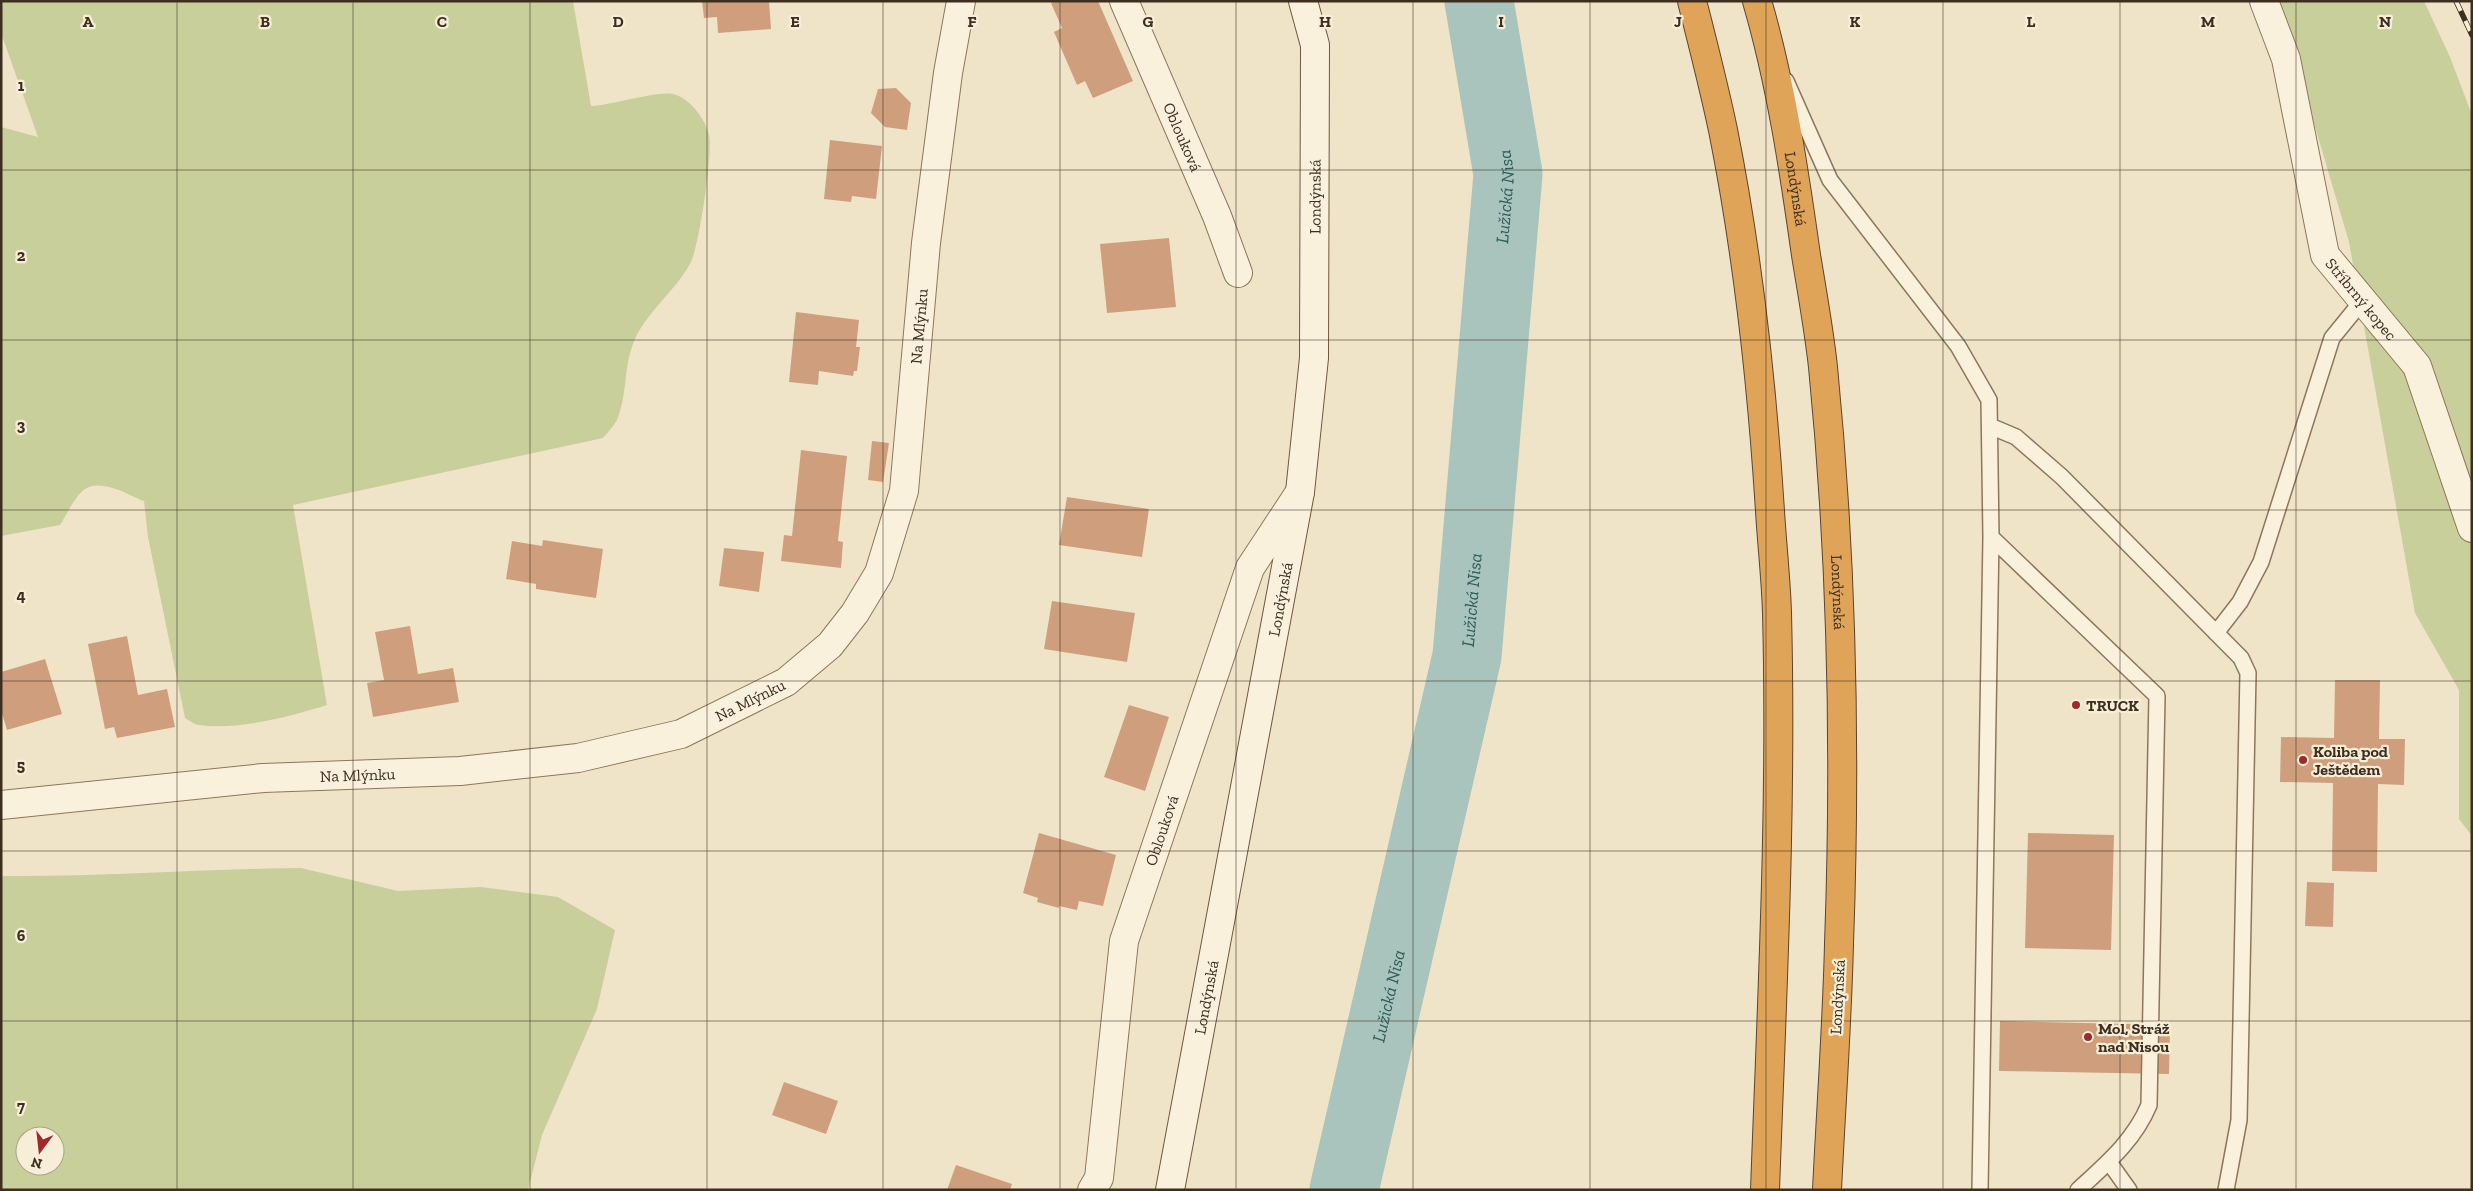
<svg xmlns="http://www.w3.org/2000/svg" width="2473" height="1191" viewBox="0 0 2473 1191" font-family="'Zilla Slab',serif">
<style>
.green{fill:#c9cf9b;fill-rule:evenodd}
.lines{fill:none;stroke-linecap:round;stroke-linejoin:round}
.river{stroke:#a9c4bc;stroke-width:69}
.building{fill:#cf9f7d}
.lane-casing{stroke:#8d765c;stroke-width:18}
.street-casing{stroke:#8d765c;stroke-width:30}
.secondary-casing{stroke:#6f573f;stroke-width:30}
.highway-casing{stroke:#5b4430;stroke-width:30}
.lane{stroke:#faf1dc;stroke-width:15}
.street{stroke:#faf1dc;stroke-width:28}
.secondary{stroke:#faf1dc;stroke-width:28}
.highway{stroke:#e0a458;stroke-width:28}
.rail-casing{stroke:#3d2e20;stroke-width:5.5}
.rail{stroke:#f7eed8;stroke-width:4;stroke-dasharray:11;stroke-linecap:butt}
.grid{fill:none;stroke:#3d2e20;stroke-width:1;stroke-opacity:0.55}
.poi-dot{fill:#9e2a2b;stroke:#f7eed8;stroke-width:2}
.labels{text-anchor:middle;stroke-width:4.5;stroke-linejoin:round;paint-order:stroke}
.street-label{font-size:16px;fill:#3d2e20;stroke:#f7eed8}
.poi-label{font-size:16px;font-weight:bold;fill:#3d2e20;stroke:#f7eed8;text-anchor:start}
.water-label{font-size:18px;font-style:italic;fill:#2f5d5a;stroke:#f7eed8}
.grid-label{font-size:16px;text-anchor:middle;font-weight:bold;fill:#3d2e20;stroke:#f7eed8;stroke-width:4.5;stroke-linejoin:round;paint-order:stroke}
</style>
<rect width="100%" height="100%" fill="#f0e4c8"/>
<!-- green -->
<path class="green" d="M1,1h572l18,105c22,-1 65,-15 82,-12 17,4 33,26 36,41 4,20 -10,110 -18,127 -14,27 -44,50 -56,77 -12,26 -7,55 -18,81 -3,6 -9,12 -14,18l-310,67 34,200c-34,11 -92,26 -128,20 -4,0 -9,-4 -14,-7l-37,-181 -4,-36c-15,-6 -43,-23 -59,-12 -10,7 -18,25 -25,36l-59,11v-409l37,10 -37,-104z
M2278,1h146l26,56 22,58v721l-13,-17v-129l-44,-77 -66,-371z
M301,868l97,23 83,-4 77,10 57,33 -18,79 -55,126 -14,55h-527v-314c100,1 200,-7 300,-8zM25,1136h30v30h-30z"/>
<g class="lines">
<!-- river -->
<path class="river" id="s1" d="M1344,1190l123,-534 41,-482 -29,-173"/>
</g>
<!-- building -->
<path class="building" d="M702,1h67l2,28 -53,4 -1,-16 -13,1z
M1055,1h43l35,80 -40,17 -8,-17 -8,4 -23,-53 8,-4 -11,-25z
M896,88l15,15 -4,27 -22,-3 -14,-14 7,-24z
M830,140l52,6 -6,53 -24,-3 -1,6 -27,-3z
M1169,238l7,69 -69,6 -7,-69z
M796,312l63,8 -3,27h4l-3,24h-3l-1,5 -34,-5 -1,14 -29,-3z
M872,441l17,2 -6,39 -15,-2z
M801,450l46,6 -9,85 5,1 -2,26 -60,-7 3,-26 8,1z
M1067,497l82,12 -7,48 -83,-12z
M543,540l60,9 -7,49 -60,-9v-5l-30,-5 6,-38 30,5z
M724,548l40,4 -5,40 -40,-6z
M1052,601l83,12 -8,49 -83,-13z
M410,626l8,48 35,-6 6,34 -86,15 -6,-34 17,-3 -9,-48z
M127,636l11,59 29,-6 8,38 -58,11 -3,-11 -9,2 -17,-85z
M45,659l17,55 -55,16 -6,-20v-38z
M2335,680h45l-1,59h26l-1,46 -26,-1 -1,88 -45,-1 1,-88 -53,-1 1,-45 53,1z
M1129,705l40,12 -24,74 -41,-14z
M1039,833l77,22 -13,51 -24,-5 -2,9 -18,-4v2l-22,-6 1,-4 -15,-5z
M2028,833l86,2 -3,115 -86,-2z
M2307,882l27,1 -1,44 -28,-1z
M2000,1021l170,4 -1,49 -170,-3z
M784,1082l54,19 -12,33 -54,-19z
M956,1165l56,19 -2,6h-63z"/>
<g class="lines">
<defs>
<path id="lane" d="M1786,81l44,99 128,166 31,54 2,137 166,159 -8,409c-15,36 -43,59 -71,85
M1990,426l26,11 46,40 179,181 7,15 -9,447 -13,70
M2216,633l24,-31 21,-40 71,-224 31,-38
M2109,1162l20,28
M1980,1190l11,-653"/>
<g id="street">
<path id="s2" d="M1124,1l93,215 21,57"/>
<path id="s3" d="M2264,1l22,58 39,196 92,111 55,162"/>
<path id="s4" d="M1,805l262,-27 197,-7 118,-13 103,-24 105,-52 44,-37 25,-32 24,-40 25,-82 22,-248 22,-170 13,-72"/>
<path id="s5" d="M1092,1190l7,-12 25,-237 126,-373 50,-76"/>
</g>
<g id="secondary">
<path id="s6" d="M1170,1190l130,-698 14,-134 1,-313 -12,-44"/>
</g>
<g id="highway">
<path d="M1692,1c11,43 22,86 31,129 25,125 39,254 47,381 2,34 6,68 7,102 5,193 -5,385 -12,577"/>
<path id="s7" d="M1757,1c24,82 37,169 49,254 6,37 13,75 17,112 19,191 23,385 16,577 -2,82 -8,164 -12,246"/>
</g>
</defs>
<!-- lane casing -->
<use href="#lane" class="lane-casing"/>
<!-- street casing -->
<use href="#street" class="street-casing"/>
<!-- secondary casing -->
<use href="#secondary" class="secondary-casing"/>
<!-- highway casing -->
<use href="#highway" class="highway-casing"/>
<!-- lane -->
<use href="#lane" class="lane"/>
<!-- street -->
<use href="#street" class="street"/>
<!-- secondary -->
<use href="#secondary" class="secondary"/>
<!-- highway -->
<use href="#highway" class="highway"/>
<defs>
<path id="rail" d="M2456,1l16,34"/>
</defs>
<!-- rail casing -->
<use href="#rail" class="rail-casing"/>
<!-- rail -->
<use href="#rail" class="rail"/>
</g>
<!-- grid -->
<path class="grid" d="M177,1v1189M353,1v1189M530,1v1189M707,1v1189M883,1v1189M1060,1v1189M1236,1v1189M1413,1v1189M1590,1v1189M1766,1v1189M1943,1v1189M2120,1v1189M2296,1v1189M1,170h2471M1,340h2471M1,510h2471M1,681h2471M1,851h2471M1,1021h2471"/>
<!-- markers -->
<g class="poi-dot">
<circle cx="2076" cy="705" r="5"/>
<circle cx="2303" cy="760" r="5"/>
<circle cx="2088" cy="1037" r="5"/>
</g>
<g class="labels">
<!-- street labels -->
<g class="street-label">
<text dy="6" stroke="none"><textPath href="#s2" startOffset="148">Oblouková</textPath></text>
<text dy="6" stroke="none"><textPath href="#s7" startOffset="192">Londýnská</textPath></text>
<text dy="6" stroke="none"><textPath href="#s6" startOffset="1006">Londýnská</textPath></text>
<text dy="6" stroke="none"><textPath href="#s3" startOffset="319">Stříbrný kopec</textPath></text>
<text dy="6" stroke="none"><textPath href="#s4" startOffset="1198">Na Mlýnku</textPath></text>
<text dy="6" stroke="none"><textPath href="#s7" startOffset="598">Londýnská</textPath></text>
<text dy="6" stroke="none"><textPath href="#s6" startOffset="601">Londýnská</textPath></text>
<text dy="6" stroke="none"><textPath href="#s4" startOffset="762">Na Mlýnku</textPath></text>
<text dy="6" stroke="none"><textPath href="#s4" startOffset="358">Na Mlýnku</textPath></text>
<text dy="6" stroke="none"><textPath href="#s5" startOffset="369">Oblouková</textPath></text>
<text dy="6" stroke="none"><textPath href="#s6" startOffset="196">Londýnská</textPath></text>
<text transform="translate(1837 997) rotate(-87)" y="6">Londýnská</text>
</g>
<!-- poi labels -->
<g class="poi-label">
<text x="2086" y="711">TRUCK</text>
<text x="2313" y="757">Koliba pod<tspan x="2313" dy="18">Ještědem</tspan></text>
<text x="2098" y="1034">Mol, Stráž<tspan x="2098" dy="18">nad Nisou</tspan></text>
</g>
<!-- water labels -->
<g class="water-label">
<text dy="6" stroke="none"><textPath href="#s1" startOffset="1009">Lužická Nisa</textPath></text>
<text dy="6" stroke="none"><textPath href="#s1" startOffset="604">Lužická Nisa</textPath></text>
<text dy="6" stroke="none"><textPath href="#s1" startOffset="199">Lužická Nisa</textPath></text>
</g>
</g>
<g class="grid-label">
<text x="88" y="27">A</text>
<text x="265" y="27">B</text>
<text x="442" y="27">C</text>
<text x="618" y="27">D</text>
<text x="795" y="27">E</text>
<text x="972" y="27">F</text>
<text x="1148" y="27">G</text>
<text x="1325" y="27">H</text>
<text x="1501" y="27">I</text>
<text x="1678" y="27">J</text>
<text x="1855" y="27">K</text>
<text x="2031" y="27">L</text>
<text x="2208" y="27">M</text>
<text x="2385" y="27">N</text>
<text x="21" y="91">1</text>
<text x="21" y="261">2</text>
<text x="21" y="431">3</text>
<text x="21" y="601">4</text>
<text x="21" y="771">5</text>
<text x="21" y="941">6</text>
<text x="21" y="1112">7</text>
</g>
<!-- border -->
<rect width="2473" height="1191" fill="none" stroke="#3d2e20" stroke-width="5"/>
<!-- north arrow -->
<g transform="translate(40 1151) rotate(195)"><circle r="24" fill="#f7eed8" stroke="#ada18e"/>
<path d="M0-4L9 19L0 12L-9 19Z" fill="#9e2a2b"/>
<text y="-8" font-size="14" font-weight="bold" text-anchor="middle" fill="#3d2e20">N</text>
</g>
</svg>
